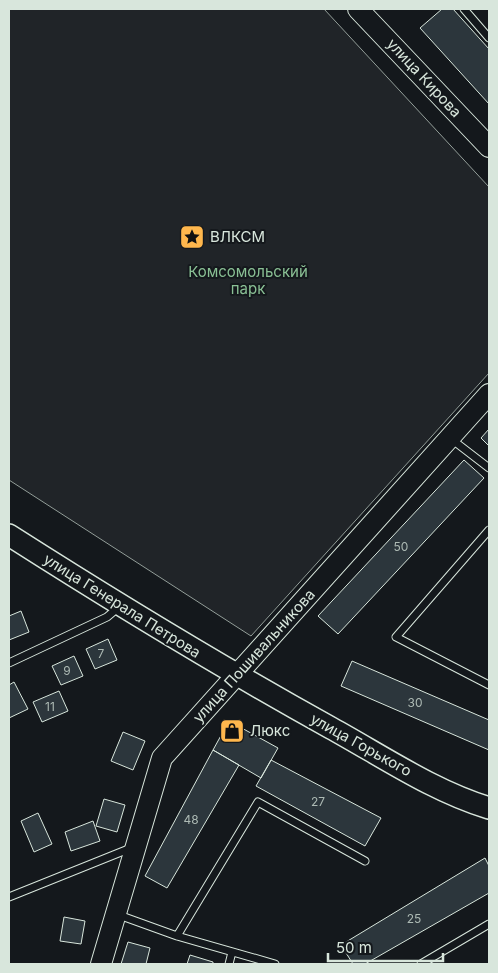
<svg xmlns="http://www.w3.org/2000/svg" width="498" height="973" viewBox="0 0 498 973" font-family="Inter,sans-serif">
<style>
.green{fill:#202428;stroke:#939e99}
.building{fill:#2c363c;stroke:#d8e6dc}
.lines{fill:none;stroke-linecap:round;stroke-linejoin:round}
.lane-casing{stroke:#d8e6dc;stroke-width:9}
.secondary-casing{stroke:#d8e6dc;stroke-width:22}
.primary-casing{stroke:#d8e6dc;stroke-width:24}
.lane{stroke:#14181c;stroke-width:7}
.secondary{stroke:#14181c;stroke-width:20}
.primary{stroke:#14181c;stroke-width:21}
.labels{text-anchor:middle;stroke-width:4;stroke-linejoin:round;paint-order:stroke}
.number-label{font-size:12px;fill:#adbab4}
.street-label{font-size:15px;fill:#d8e6dc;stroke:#14181c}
.poi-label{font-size:15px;fill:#d8e6dc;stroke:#14181c;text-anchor:start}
.park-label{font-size:15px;fill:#8ac095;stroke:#14181c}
</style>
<rect width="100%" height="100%" fill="#14181c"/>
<!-- green -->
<path class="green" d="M9,9h315l165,178v186l-238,263 -242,-156z"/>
<!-- building -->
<path class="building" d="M442,9h11l36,40v55l-69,-76z
M489,429v17l-8,-8z
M464,460l20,18 -146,156 -20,-18z
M21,611l8,21 -20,8v-24z
M108,639l9,21 -22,9 -9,-20z
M74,656l9,20 -22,9 -9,-19z
M352,661l137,59v30l-148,-64z
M14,682l14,27 -19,9v-33z
M59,691l9,20 -26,11 -9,-20z
M229,721l49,27 -17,30 -48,-28z
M123,732l22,9 -12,29 -22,-9z
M213,750l26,15 -72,123 -22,-12z
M271,760l110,58 -16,28 -109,-60z
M104,799l21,6 -8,27 -21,-6z
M38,813l14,31 -18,8 -13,-31z
M93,821l7,20 -29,10 -6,-19z
M485,858l4,8v27l-124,71h-12l-12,-19z
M64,917l21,4 -4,23 -21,-3z
M128,942l22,6 -4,16h-25z
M190,955l23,7v2h-26z"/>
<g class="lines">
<defs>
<path id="lane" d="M464,9l25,29
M450,438l39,30
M489,530l-93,107 93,48
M9,663l98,-46 13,-11
M9,897l122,-49
M116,914l61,22 98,28
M177,936l81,-134 107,59
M229,964l3,-12
M421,964l68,-40"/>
<path id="secondary" d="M358,9l131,138
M101,964l61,-206 327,-364"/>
<path id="primary" d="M9,535c105,67 212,132 322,193 51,28 102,63 158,80"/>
</defs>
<!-- lane casing -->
<use href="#lane" class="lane-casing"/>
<!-- secondary casing -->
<use href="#secondary" class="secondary-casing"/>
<!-- primary casing -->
<use href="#primary" class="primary-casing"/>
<!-- lane -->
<use href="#lane" class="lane"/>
<!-- secondary -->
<use href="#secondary" class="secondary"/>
<!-- primary -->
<use href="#primary" class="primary"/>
</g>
<!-- icons -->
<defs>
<symbol id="sight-square" viewBox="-11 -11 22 22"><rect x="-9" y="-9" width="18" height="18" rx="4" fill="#ffb74d" stroke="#14181c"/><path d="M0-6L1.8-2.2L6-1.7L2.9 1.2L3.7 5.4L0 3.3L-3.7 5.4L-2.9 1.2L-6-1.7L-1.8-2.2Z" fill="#111"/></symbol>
<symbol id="shop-square" viewBox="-11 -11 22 22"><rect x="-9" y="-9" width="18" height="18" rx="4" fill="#ffb74d" stroke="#14181c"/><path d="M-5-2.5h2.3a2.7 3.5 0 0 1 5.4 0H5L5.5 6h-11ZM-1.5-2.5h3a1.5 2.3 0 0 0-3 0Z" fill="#111"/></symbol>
</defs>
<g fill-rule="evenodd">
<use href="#sight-square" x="178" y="223" width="28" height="28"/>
<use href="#shop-square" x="218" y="717" width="28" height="28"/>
</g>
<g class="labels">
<!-- number labels -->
<g class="number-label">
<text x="401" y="551">50</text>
<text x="101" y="658">7</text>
<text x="67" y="675">9</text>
<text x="415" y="707">30</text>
<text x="50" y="711">11</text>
<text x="318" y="806">27</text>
<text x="191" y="824">48</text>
<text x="414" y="923">25</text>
</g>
<!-- street labels -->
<g class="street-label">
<text transform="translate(424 78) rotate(47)" y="5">улица Кирова</text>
<text transform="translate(122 606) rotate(32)" y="5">улица Генерала Петрова</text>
<text transform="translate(254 656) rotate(-48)" y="5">улица Пошивальникова</text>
<text transform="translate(361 745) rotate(29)" y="5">улица Горького</text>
</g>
<!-- poi labels -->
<g class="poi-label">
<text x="210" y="242">ВЛКСМ</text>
<text x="250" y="736">Люкс</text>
</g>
<!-- park labels -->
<g class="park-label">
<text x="248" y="277">Комсомольский<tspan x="248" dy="17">парк</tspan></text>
</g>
</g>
<!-- border -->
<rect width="498" height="973" fill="none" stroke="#d8e6dc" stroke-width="20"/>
<!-- scale -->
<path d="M328 953v8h115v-8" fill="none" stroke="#d8e6dc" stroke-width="2.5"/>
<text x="336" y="953" font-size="15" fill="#d8e6dc" stroke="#14181c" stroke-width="4" paint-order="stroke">50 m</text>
</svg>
